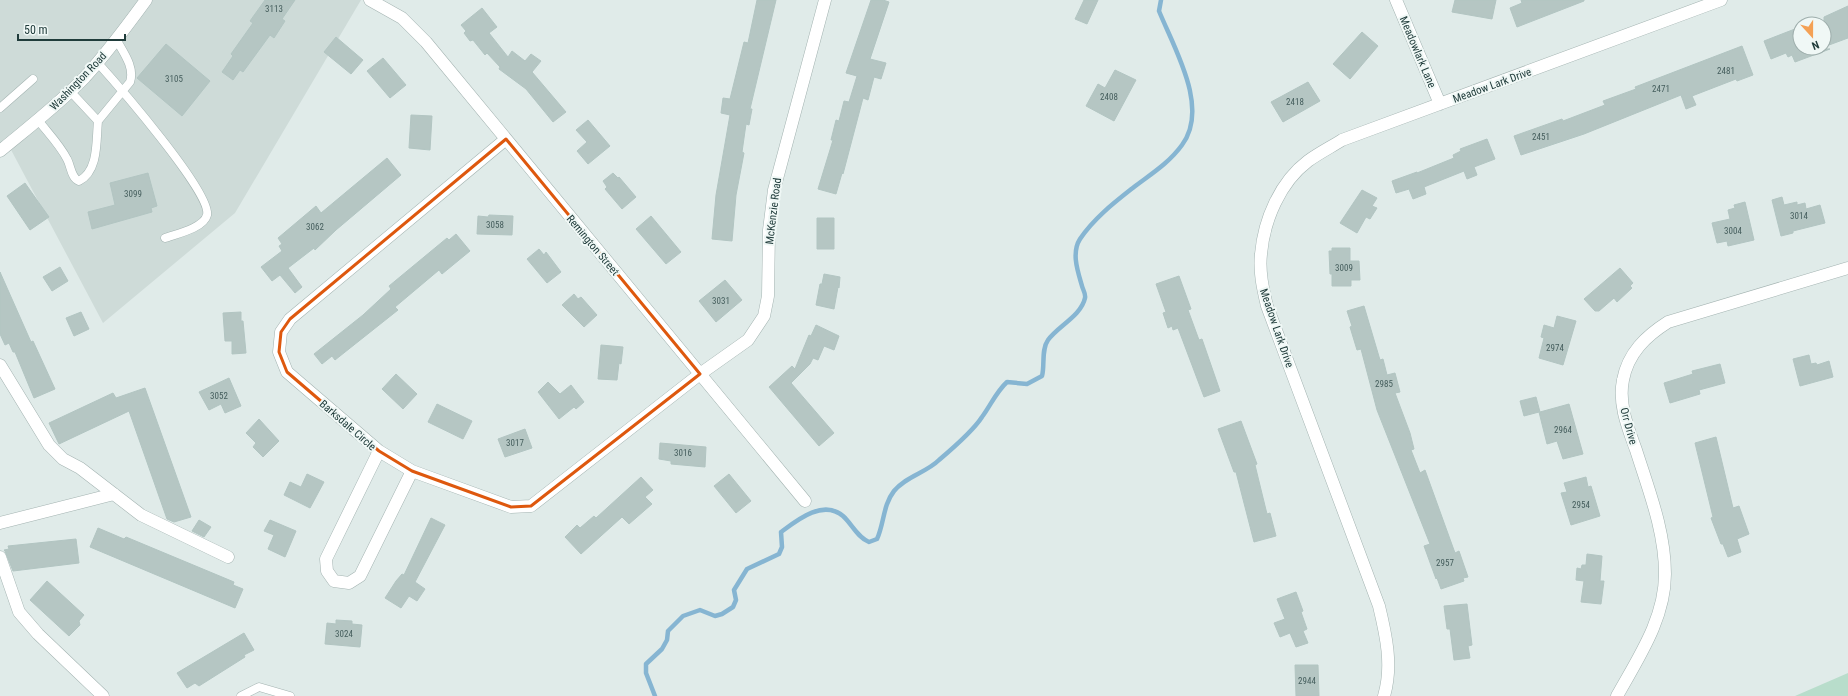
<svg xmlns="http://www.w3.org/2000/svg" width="1848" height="696" viewBox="0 0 1848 696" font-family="'Roboto Condensed',sans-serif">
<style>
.built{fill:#cedbd8}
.green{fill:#b8ddcb}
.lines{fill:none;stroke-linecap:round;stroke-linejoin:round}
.stream{stroke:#86b5d2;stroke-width:4.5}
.building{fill:#b5c6c3;stroke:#b2c5c2}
.service-casing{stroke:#a3b3b1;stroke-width:9}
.minor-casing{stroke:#a3b3b1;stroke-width:13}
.tertiary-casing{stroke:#a3b3b1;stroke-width:13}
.service{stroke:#fff;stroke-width:8}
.minor{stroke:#fff;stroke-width:12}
.tertiary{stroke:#fff;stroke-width:12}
.marked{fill:none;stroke:#de580e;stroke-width:3;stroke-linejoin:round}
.labels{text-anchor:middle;stroke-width:4;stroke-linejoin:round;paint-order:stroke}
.number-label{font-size:9px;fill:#455e5d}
.street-label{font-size:11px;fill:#203c3b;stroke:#f0f8f6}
</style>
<rect width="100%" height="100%" fill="#e0ebe9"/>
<!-- built -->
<path class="built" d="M0,0h361l-126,213 -132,110 -94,-177 -9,7z"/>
<!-- green -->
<path class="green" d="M1848,673v23h-53z"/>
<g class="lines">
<!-- stream -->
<path class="stream" d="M655,696l-9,-23v-9l16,-15 5,-9 1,-9 15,-15 17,-6 15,6 7,-2 11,-7 3,-7 -2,-10 13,-21 32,-15 3,-7 -1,-15c16,-12 42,-33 62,-16 9,8 14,21 26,26l8,-3c7,-15 6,-34 17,-48 12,-15 32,-18 45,-31 13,-11 34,-29 43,-43 9,-12 14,-25 25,-35l20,2 15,-8c3,-11 -1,-26 6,-36 10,-14 33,-24 37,-42 1,-4 -2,-8 -3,-12 -4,-14 -11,-33 -2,-47 14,-21 35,-37 54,-52 17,-13 35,-24 48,-42 28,-37 -8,-97 -23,-134l2,-11"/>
</g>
<!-- building -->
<path class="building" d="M265,0h30l-13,19 3,2 -11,17 -4,-3 -27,37 -3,-2 -7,10 -11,-8 11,-16 -2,-2 22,-31 -3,-2z
M757,0h19l-26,109h2l-3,16 -3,-1 -4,28 2,1 -8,42 -4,46 -20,-2 4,-44 14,-80 -9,-2 2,-15 7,1 14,-57 4,1z
M871,0h12l6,2 -19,57 16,4 -5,16 -7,-2 -6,23 -5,-2 -20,76 -1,-1 -6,21 -18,-5 15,-49h-2l5,-20 3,1 5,-20 5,1 8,-26 -11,-3z
M1084,0h14l-11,24 -12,-5z
M1455,0h41l-4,19 -40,-7z
M1521,0h63v1l-67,26 -7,-19 12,-5z
M1848,6v32l-19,7 -5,-11v-17z
M482,8l15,19 -8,6 19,24 4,-6 13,10 6,-7 10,7 -9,11 34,40 -13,10 -27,-33 -27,-20 1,-2 -13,-14 -2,2 -12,-15 -3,1 -6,-8 2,-2 -5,-6z
M1800,27v21l30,1 -35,13 -3,-7 -4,2 -2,-4 -15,6 -7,-18z
M1362,32l16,14 -28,33 -17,-15z
M336,37l27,23 -12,14 -27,-22z
M166,44l44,37 -28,35 -45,-38z
M1742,46l11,29 -16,6 -1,-2 -44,17 4,9 -10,4 -5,-14 -97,39 -63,21 -7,-19 48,-17 1,2 42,-16 -2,-4 33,-12 -1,-2z
M383,58l23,27 -16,13 -23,-27z
M1115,70l21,10 -22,41 -28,-15 12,-22 7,4z
M1308,82l12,19 -37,21 -12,-20z
M411,115l21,1 -2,34 -21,-2z
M588,120l22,26 -22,18 -11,-13 10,-9 -11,-12z
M1487,139l8,20 -21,8 3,8 -10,4 -3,-8 -40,16 2,7 -13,5 -4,-10 -13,4 -4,-12 25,-9v1l37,-15 -1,-3 8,-4 -1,-2z
M387,158l14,17 -65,55 -21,20 -1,-2 -26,20 14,19 -7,6 -15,-18 -8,6 -11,-14 21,-16 -3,-5 3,-2 -4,-6 38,-32 5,7z
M148,173l9,33 -6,2 1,4 -60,17 -4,-17 27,-7 -5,-22z
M613,173l5,5 1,-1 17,20 -14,12 -17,-20 2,-2 -4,-6z
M25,183l24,34 -19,13 -23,-34z
M1362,190l15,8 -5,8 5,2 -7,11 -4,-2 -9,16 -17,-10z
M1782,197l2,8 13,-3v3l8,-2 1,6 14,-4 5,18 -32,8v2l-12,3 -9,-36z
M1745,202l9,38 -26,6 -1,-5 -10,2 -5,-20 18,-4 -2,-9 7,-2 -1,-3z
M489,215l24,1 -1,19 -35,-1 1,-18 10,1z
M651,216l30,36 -15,12 -30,-35z
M817,218h17v31h-17z
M456,234l14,17 -28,23 -3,-4 -44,37 3,3 -63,50 -3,-4 -10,8 -8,-10 49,-39 28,-26 -2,-3 58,-48 2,2z
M1332,248h18v13h9l1,19h-9v6h-19v-12h-2l-1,-23h3z
M539,249l5,6 2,-3 15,20 -14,11 -20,-24z
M60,267l8,14 -16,10 -9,-14z
M1620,268l13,15 -3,3 2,2 -15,14 -3,-4 -15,13h-4l-11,-12z
M0,272l31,70 2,-1 22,48 -21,9 -19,-46h-2l-4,-9 -4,2 -5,-11z
M824,274l16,3 -1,11 -1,-1 -4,22 -18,-4 4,-21h2z
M1179,276l12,33 -3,1 11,30 3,-1 18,52 -16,6 -26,-69 -5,2 -1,-4 -4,2 -5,-15 3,-1 -10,-28z
M725,280l17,20 -26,22 -17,-21z
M574,294l4,5 3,-2 16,18 -13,12 -22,-22z
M1364,306l16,54 3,-1 4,16 8,-2 5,19 -5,1 15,40 4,16 -3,1 9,23 5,-3 30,83 4,-2 9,26 -5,1 1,3 -23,8 -4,-11 -1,1 -12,-33 6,-2 -53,-134 -16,-61 -4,1 -7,-23 2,-1 -5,-15z
M81,312l8,17 -15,7 -8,-18z
M241,312v9h2l3,32 -14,1v-13h-7l-2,-28z
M1557,316l19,5 -13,44 -24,-7 5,-20 -3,-1 3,-12 10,3z
M816,325l23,11 -5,14 -10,-4 -6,14 -5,-2 -3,6 -19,19 43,50 -15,13 -50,-59 23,-21 3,3 14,-34 2,1z
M601,345l22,2 -2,17 -2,-1 -2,17 -19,-1z
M1809,355l2,9 5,-1 1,2 12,-4 4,16 -33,9 -7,-27z
M1720,364l5,19 -26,7 1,4 -30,9 -6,-20 29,-9 -1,-3z
M396,374l21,20 -14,15 -21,-20z
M229,378l12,28 -16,7 -4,-9 -12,6 -10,-18z
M548,382l12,12 11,-9 13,17 -8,7 -2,-2 -15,12 -21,-27z
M145,388l46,129 -17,5 -7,-3 -38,-108 -70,33 -10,-21 64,-30 3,5z
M1536,397l4,15 29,-8 14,50 -20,5 -6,-18 -10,3 -8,-32 -15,4 -4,-15z
M437,404l35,17 -9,18 -35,-17z
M259,419l20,22 -16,16 -10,-10 3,-4 -10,-10z
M1241,421l16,43 -2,1 12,49 3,-1 6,23 -22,6 -18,-70h-2l-16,-43z
M525,429l7,19 -27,9 -7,-18z
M1716,437l17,71 6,-2 10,28 -12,5 4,13 -13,5 -5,-13h-2l-10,-26 2,-1 -18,-74z
M660,443l46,4 -1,20 -34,-3v-3l-12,-2z
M307,474l17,8 -14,26 -26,-13 6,-13 11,5z
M729,474l22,27 -15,12 -22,-27z
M641,477l12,13 -8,7 7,7 -23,20 -7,-7 -41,37 -16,-17 12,-12 3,3 14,-12 2,2z
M1586,477l2,10 3,-1 9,30 -29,9 -10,-32 6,-1 -3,-9z
M431,518l14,7 -30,57 10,7 -8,12 -8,-5 -8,12 -16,-10 11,-17 6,-7 2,1z
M199,520l12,7 -7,10 -12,-6z
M270,520l26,11 -11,26 -17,-8 6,-14 -10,-4z
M98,528l26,11 2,-2 108,45 -1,3 10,4 -8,19 -145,-61z
M76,539l3,24 -66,8 -8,-20 -1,-1 5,-1 -1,-3z
M1587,554l15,2 -2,25h4l-3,23 -20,-2 3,-21 -8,-1 1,-12 4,1 1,-4h4z
M47,581l37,34 -5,6 1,4 -11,11 -39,-36z
M1296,592l7,19 -2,1 6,17 -4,2 5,12 -12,4 -6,-14 -10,4 -6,-14 11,-4 -8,-20z
M1467,604l5,41 -4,1 2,12 -16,2 -4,-31h-3l-3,-23z
M336,620l16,1v3l10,1 -2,22 -35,-3 2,-21 9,1z
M244,633l10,17 -10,5 1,2 -46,29 -4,-3 -8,5 -10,-15z
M1295,665h23l1,31h-23z"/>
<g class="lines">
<defs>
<path id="service" d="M97,62c18,20 115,131 110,153 -3,13 -31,19 -42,23
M70,91l28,30 32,-39c5,-15 -7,-30 -14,-43
M0,108l33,-29
M38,120c10,13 22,25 29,39 4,7 4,19 12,22 20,-10 17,-41 19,-60
M241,696l18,-9 31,9"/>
<path id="minor" d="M370,0l32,18 24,24 379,459
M1396,0l44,104
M506,139l-216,180 -9,13 -2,20 8,20 92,79 33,20 99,36 20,-1 169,-132 48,-34 16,-24 4,-20 1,-66 5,-40 51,-190
M0,365l49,80 14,14 17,9 61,47 87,42
M379,451l-53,108 1,12 7,10 15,2 11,-7 52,-105
M0,523l114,-29
M0,557l19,55 19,22 65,62
M1384,696c9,-30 2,-61 -5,-90l-112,-300c-4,-17 -8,-34 -6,-52 3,-34 19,-72 47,-93 11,-8 23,-14 34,-21l379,-140
M1617,696c21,-38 48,-77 48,-122 0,-43 -16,-83 -29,-124 -8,-22 -18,-46 -13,-70 5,-27 23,-44 45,-58l180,-54"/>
<path id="tertiary" d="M0,151c29,-24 59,-47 85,-74 22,-24 42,-51 61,-77"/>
</defs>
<!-- service casing -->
<use href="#service" class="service-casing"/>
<!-- minor casing -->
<use href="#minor" class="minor-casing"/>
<!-- tertiary casing -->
<use href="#tertiary" class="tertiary-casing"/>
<!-- service -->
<use href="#service" class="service"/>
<!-- minor -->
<use href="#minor" class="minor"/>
<!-- tertiary -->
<use href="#tertiary" class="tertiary"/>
</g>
<!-- marked area -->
<path class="marked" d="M506,139l194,235 -169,132 -20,1 -99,-36 -33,-20 -92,-79 -8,-20 2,-20 9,-13z"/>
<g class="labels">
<!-- number labels -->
<g class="number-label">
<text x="274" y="12">3113</text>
<text x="1726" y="74">2481</text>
<text x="174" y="82">3105</text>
<text x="1661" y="92">2471</text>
<text x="1109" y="100">2408</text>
<text x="1295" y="105">2418</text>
<text x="1541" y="140">2451</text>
<text x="133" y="197">3099</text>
<text x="1799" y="219">3014</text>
<text x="495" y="228">3058</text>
<text x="315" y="230">3062</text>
<text x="1733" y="234">3004</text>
<text x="1344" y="271">3009</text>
<text x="721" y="304">3031</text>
<text x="1555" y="351">2974</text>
<text x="1384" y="387">2985</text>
<text x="219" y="399">3052</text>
<text x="1563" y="433">2964</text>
<text x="515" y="446">3017</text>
<text x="683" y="456">3016</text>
<text x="1581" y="508">2954</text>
<text x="1445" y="566">2957</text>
<text x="344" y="637">3024</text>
<text x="1307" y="684">2944</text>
</g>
<!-- street labels -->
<g class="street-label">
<text transform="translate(1418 52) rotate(67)" y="4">Meadowlark Lane</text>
<text transform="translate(78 81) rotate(-46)" y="4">Washington Road</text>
<text transform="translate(1492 85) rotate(-20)" y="4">Meadow Lark Drive</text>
<text transform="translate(773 211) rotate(-83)" y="4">McKenzie Road</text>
<text transform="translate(593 245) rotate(50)" y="4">Remington Street</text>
<text transform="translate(1277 328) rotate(71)" y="4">Meadow Lark Drive</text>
<text transform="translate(348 425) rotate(41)" y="4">Barksdale Circle</text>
<text transform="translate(1629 426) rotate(75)" y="4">Orr Drive</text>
</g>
</g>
<!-- north arrow -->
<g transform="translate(1812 36) rotate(159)"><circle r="19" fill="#f0f8f6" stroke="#9dadab"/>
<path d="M0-3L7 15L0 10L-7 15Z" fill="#f4a155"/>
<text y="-6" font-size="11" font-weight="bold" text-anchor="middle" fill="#203c3b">N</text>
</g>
<!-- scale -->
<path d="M18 34v6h107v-6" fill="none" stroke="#203c3b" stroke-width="2"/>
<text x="24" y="34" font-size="12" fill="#203c3b" stroke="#f0f8f6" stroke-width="3" paint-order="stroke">50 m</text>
</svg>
